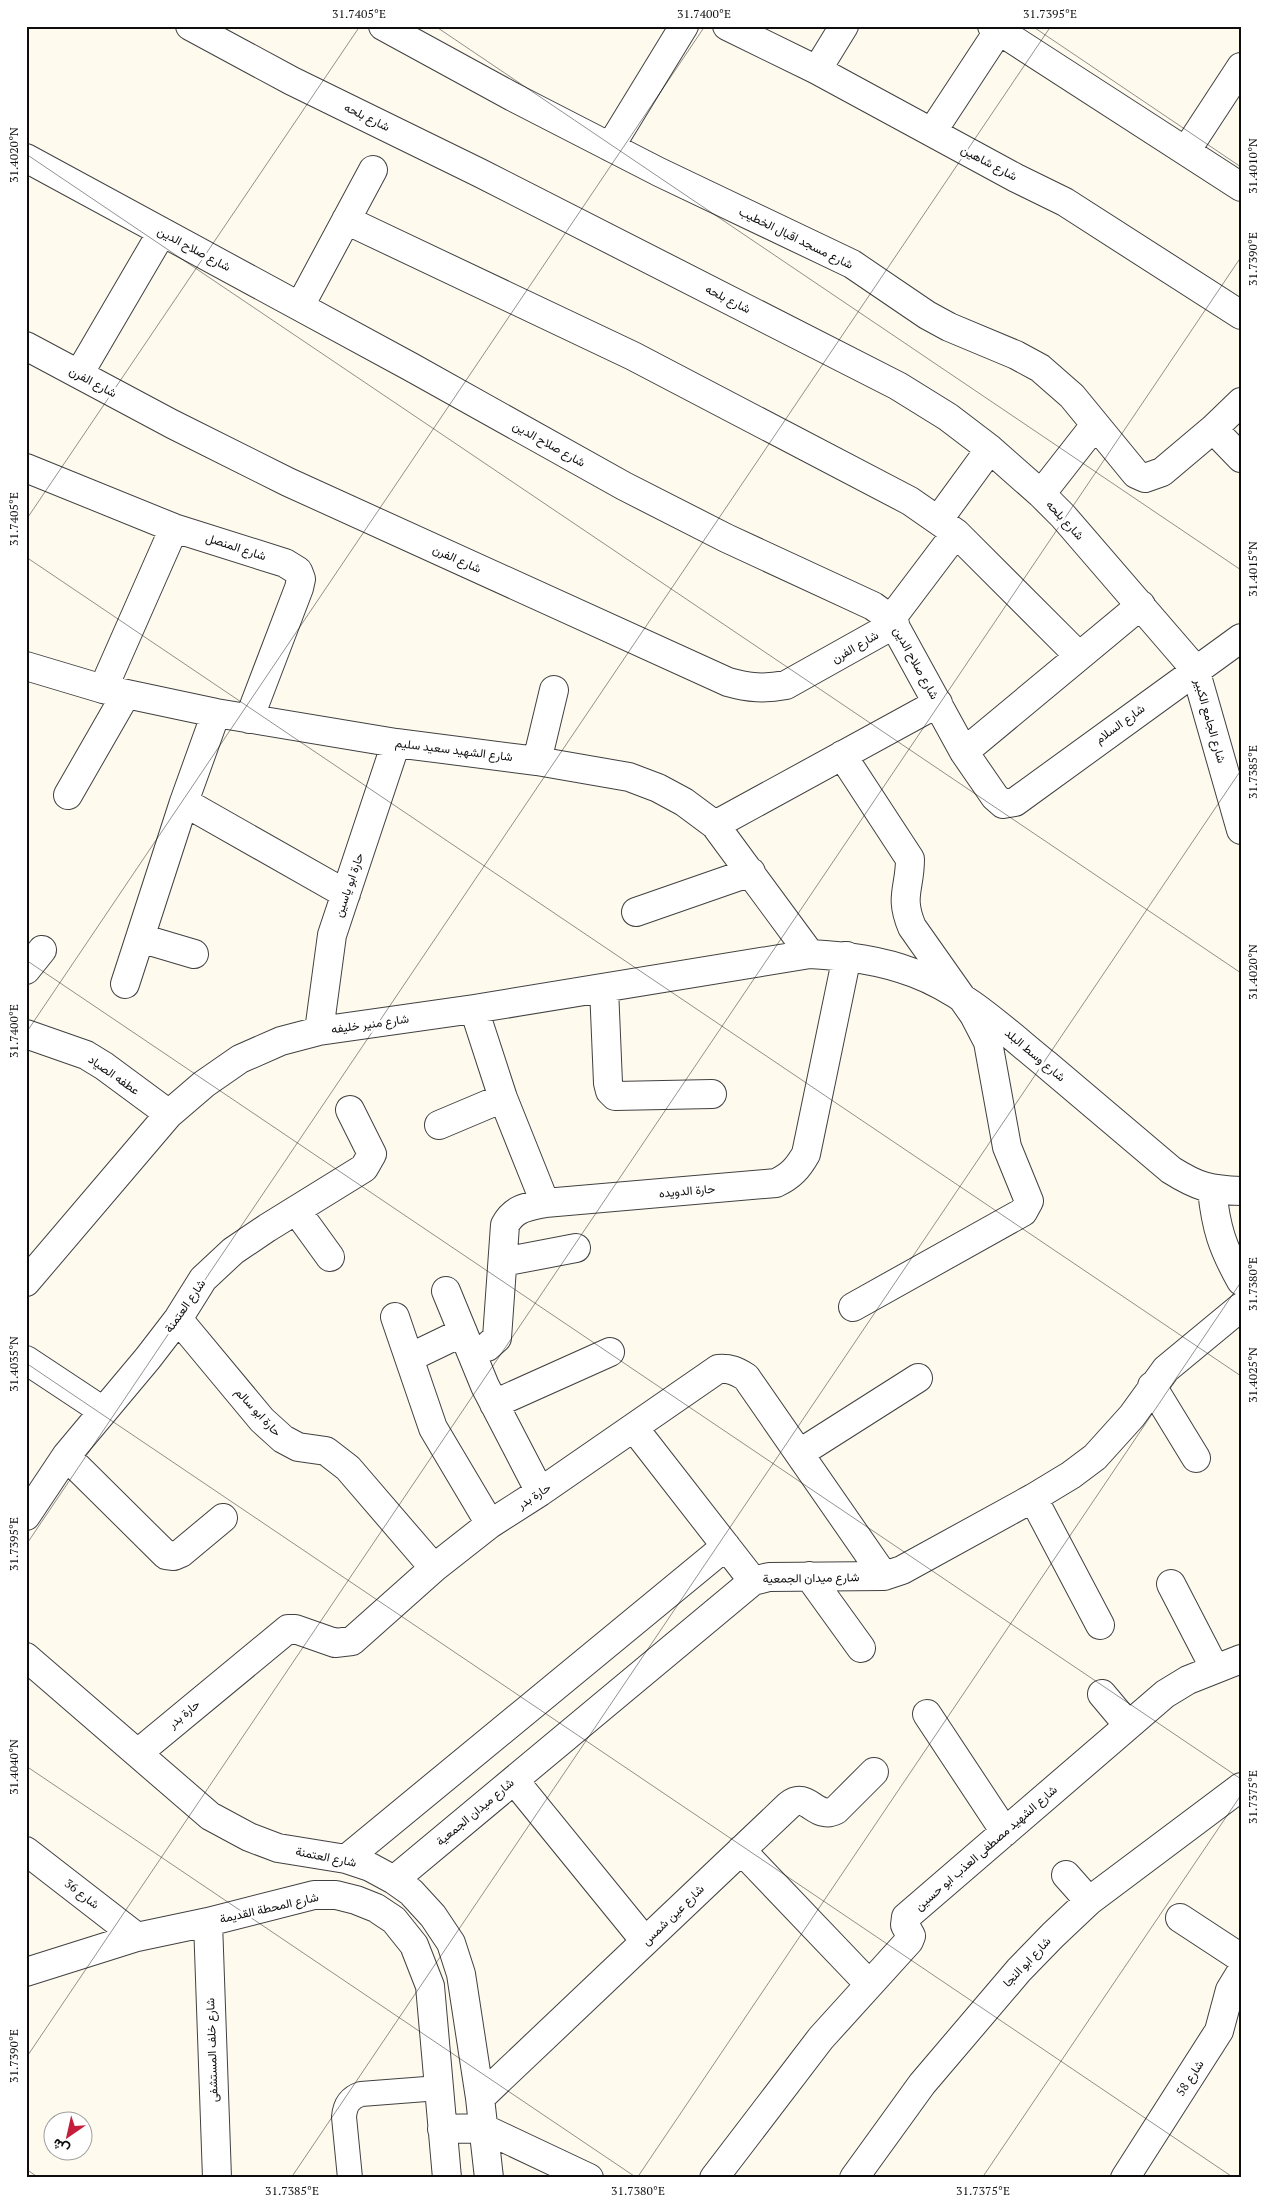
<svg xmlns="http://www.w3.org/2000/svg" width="1267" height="2204" viewBox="0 0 1267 2204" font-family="'PT Serif',Vazirmatn,serif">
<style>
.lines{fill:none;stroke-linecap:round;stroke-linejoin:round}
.lane-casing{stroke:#414141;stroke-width:26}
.street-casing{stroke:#414141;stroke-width:30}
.lane{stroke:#fff;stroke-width:24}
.street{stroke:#fff;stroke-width:28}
.ticks{fill:none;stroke:#0e0e0e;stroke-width:1;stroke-opacity:0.45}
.labels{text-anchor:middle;stroke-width:5;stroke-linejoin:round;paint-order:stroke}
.street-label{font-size:12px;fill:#0e0e0e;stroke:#fff}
.neatline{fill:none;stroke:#0e0e0e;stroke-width:2}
.ticks-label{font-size:12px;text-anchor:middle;fill:#0e0e0e}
</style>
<rect width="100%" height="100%" fill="#fffaee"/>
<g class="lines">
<defs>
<path id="lane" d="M350,2178l-6,-61c1,-12 5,-19 17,-23l78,-6"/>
<path id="street" d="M190,26l102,55 188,92 418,213 50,31 42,32 51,45 22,22 132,153 46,161
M383,26l130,71 146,75 193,92 75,51 22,12 67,28 24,13 32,28 64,78 9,4 17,-6 51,-43 28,-27
M727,26l90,44 199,108 49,24 176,113
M992,26l249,161
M817,70l27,-44
M932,132l67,-102
M610,147l74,-121
M1186,151l55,-84
M26,158l385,209 213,119 102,52 147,68 18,13 73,133 31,45 8,7 12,-2 226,-164
M346,220l287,136 277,145 46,32 123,123
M300,306l73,-136
M26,346l146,78 116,58 440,200c21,6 37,7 58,3l109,-61
M79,374l83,-142
M1213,429l28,29
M26,468l148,60 111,35 13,8 3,8 -2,9 -50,131
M1041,494l54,-69
M939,519l51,-70
M891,619l65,-86
M26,666l77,23 113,24 180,30 141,18 92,16 29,11 26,14 31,23 95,129
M103,689l71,-161
M964,752l177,-147
M842,755l68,104c0,30 -11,37 2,68l62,88 14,27 19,105 22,54 -6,11 -170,95
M537,761l17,-71
M68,795l58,-101
M184,802l162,92
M715,825l223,-122
M636,912l115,-40
M140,938l54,16
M26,970l16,-20
M125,984l59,-182 32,-89
M604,988l4,95 2,8 5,5 97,-2
M474,1009l29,89 42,105
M319,1031l13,-96 64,-192
M26,1034l60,21 18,11 65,48
M439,1125l64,-27
M1212,1190c4,38 10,57 29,91
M296,1210l34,47
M503,1262l73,-14
M26,1282l143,-168 35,-30 36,-25 41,-18 38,-10 155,-22 336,-55c36,2 70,6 104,19 51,19 91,58 133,92 41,35 83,70 124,105 27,17 39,20 70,21
M446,1291l39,95 55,106
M395,1317l38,111 57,96
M178,1319l84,101 21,19 15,8 28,4 22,17 86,100
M471,1352l16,-5 10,-9 8,-113c9,-17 22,-18 40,-22l231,-20c15,-7 22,-15 30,-29l41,-198
M409,1358l54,-26
M26,1360l77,51
M1152,1386l44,72
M494,1404l116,-52
M634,1428l119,153
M800,1453l118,-75
M66,1456l100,99 8,1 7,-3 42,-35
M1033,1498l67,127
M26,1516l40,-60 82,-98 30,-39 25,-40 30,-28 34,-23 97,-60 8,-14 -22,-44
M809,1576l52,72
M1171,1584l44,85
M26,1657l184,159 39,21 29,11 68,11 24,8 24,13 17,12 22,24 18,27 10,31 19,124 9,80
M1102,1694l26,31
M927,1714l78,118
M138,1753l150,-124h7l40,14 17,-2 82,-73 56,-44 50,-32 178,-123c12,-1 18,2 28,8l138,199
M514,1780l131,161
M741,1850l128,134
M26,1851l111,86
M346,1859l380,-313
M1066,1875l23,26
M394,1880l359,-299 16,-4 115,-1 18,-6 131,-72 38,-23 24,-18 37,-41 34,-47 75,-62
M1180,1918l61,40
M208,1922l9,256
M26,1972l111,-35 71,-15 106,-27h22l20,5 20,8 18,12 20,25 16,41 17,192
M480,2098l309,-293c19,-15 26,16 47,5l38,-38
M442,2129l41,-1 106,50
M714,2178l107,-140 88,-97 2,-5 -6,-11 1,-8 259,-223 23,-14 53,-21
M854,2178l68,-94 97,-114 34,-35 36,-34 152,-114
M1125,2178l94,-147 11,-41 11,-18"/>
</defs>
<!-- lane casing -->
<use href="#lane" class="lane-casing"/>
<!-- street casing -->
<use href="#street" class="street-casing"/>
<!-- lane -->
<use href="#lane" class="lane"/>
<!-- street -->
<use href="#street" class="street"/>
</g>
<!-- ticks -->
<path class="ticks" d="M435,26l806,544M1032,26l209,141M26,154l1215,819M26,520l334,-494M26,557l1215,819M26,960l1215,819M26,1033l679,-1007M26,1363l1208,815M26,1545l1025,-1519M26,1766l611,412M26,2058l1215,-1801M26,2169l13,9M291,2178l950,-1408M637,2178l604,-896M982,2178l259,-383"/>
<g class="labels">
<!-- street labels -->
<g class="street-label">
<text transform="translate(367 117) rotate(26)" y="4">شارع بلحه</text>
<text transform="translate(989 163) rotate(28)" y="4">شارع شاهين</text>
<text transform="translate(796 238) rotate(26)" y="4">شارع مسجد اقبال الخطيب</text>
<text transform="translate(194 249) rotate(28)" y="4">شارع صلاح الدين</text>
<text transform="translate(728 299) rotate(27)" y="4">شارع بلحه</text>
<text transform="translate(93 382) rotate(28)" y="4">شارع الفرن</text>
<text transform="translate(549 444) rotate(29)" y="4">شارع صلاح الدين</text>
<text transform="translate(1065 520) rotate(47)" y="4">شارع بلحه</text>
<text transform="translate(236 547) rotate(18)" y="4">شارع المنصل</text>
<text transform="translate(457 559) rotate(24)" y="4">شارع الفرن</text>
<text transform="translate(855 647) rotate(-30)" y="4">شارع الفرن</text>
<text transform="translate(916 663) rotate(61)" y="4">شارع صلاح الدين</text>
<text transform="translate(1210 721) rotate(74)" y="4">شارع الجامع الكبير</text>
<text transform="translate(1120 724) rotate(-36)" y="4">شارع السلام</text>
<text transform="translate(454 750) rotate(7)" y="4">شارع الشهيد سعيد سليم</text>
<text transform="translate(349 885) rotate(-71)" y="4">حارة ابو ياسين</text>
<text transform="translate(370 1024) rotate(-8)" y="4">شارع منير خليفه</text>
<text transform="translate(1035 1055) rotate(40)" y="4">شارع وسط البلد</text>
<text transform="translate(114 1075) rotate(35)" y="4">عطفه الصياد</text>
<text transform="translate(687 1191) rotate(-5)" y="4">حارة الدويده</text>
<text transform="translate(185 1306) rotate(-55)" y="4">شارع العتمنة</text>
<text transform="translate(258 1412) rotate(47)" y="4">حارة ابو سالم</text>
<text transform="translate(534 1496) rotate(-33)" y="4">حارة بدر</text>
<text transform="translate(811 1578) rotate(-1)" y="4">شارع ميدان الجمعية</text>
<text transform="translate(184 1714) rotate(-40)" y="4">حارة بدر</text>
<text transform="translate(475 1812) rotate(-40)" y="4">شارع ميدان الجمعية</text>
<text transform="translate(986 1848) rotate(-41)" y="4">شارع الشهيد مصطفى العذب ابو حسين</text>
<text transform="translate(326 1857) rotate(11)" y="4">شارع العتمنة</text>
<text transform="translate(82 1894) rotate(38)" y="4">شارع 36</text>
<text transform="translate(269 1908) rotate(-13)" y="4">شارع المحطة القديمة</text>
<text transform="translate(673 1915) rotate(-44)" y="4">شارع عين شمس</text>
<text transform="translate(1027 1962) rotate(-47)" y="4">شارع ابو النجا</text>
<text transform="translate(212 2050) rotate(-92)" y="4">شارع خلف المستشفى</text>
<text transform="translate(1190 2078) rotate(-57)" y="4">شارع 58</text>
</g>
</g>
<!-- border -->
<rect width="1267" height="2204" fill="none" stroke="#ffffff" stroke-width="55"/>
<!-- north arrow -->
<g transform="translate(68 2136) rotate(214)"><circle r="24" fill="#ffffff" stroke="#9f9f9f"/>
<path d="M0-4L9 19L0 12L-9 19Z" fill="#c51e3b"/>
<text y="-8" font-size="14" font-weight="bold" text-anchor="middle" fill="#0e0e0e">ش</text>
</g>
<rect x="28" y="28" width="1212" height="2148" class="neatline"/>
<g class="ticks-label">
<text x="359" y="18">31.7405°E</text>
<text x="704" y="18">31.7400°E</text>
<text x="1050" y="18">31.7395°E</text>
<text transform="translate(14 155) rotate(-90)" y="4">31.4020°N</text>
<text transform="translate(1253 166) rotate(-90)" y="4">31.4010°N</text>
<text transform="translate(1253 259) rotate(-90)" y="4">31.7390°E</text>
<text transform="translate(14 519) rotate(-90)" y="4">31.7405°E</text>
<text transform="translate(1253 569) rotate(-90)" y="4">31.4015°N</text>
<text transform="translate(1253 772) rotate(-90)" y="4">31.7385°E</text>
<text transform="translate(1253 972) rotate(-90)" y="4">31.4020°N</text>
<text transform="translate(14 1031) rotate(-90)" y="4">31.7400°E</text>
<text transform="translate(1253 1284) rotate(-90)" y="4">31.7380°E</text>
<text transform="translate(14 1364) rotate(-90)" y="4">31.4035°N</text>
<text transform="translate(1253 1375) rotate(-90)" y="4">31.4025°N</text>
<text transform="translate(14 1544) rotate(-90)" y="4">31.7395°E</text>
<text transform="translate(14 1767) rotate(-90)" y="4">31.4040°N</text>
<text transform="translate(1253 1797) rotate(-90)" y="4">31.7375°E</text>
<text transform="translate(14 2056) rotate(-90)" y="4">31.7390°E</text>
<text x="292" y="2195">31.7385°E</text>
<text x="638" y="2195">31.7380°E</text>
<text x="983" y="2195">31.7375°E</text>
</g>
</svg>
